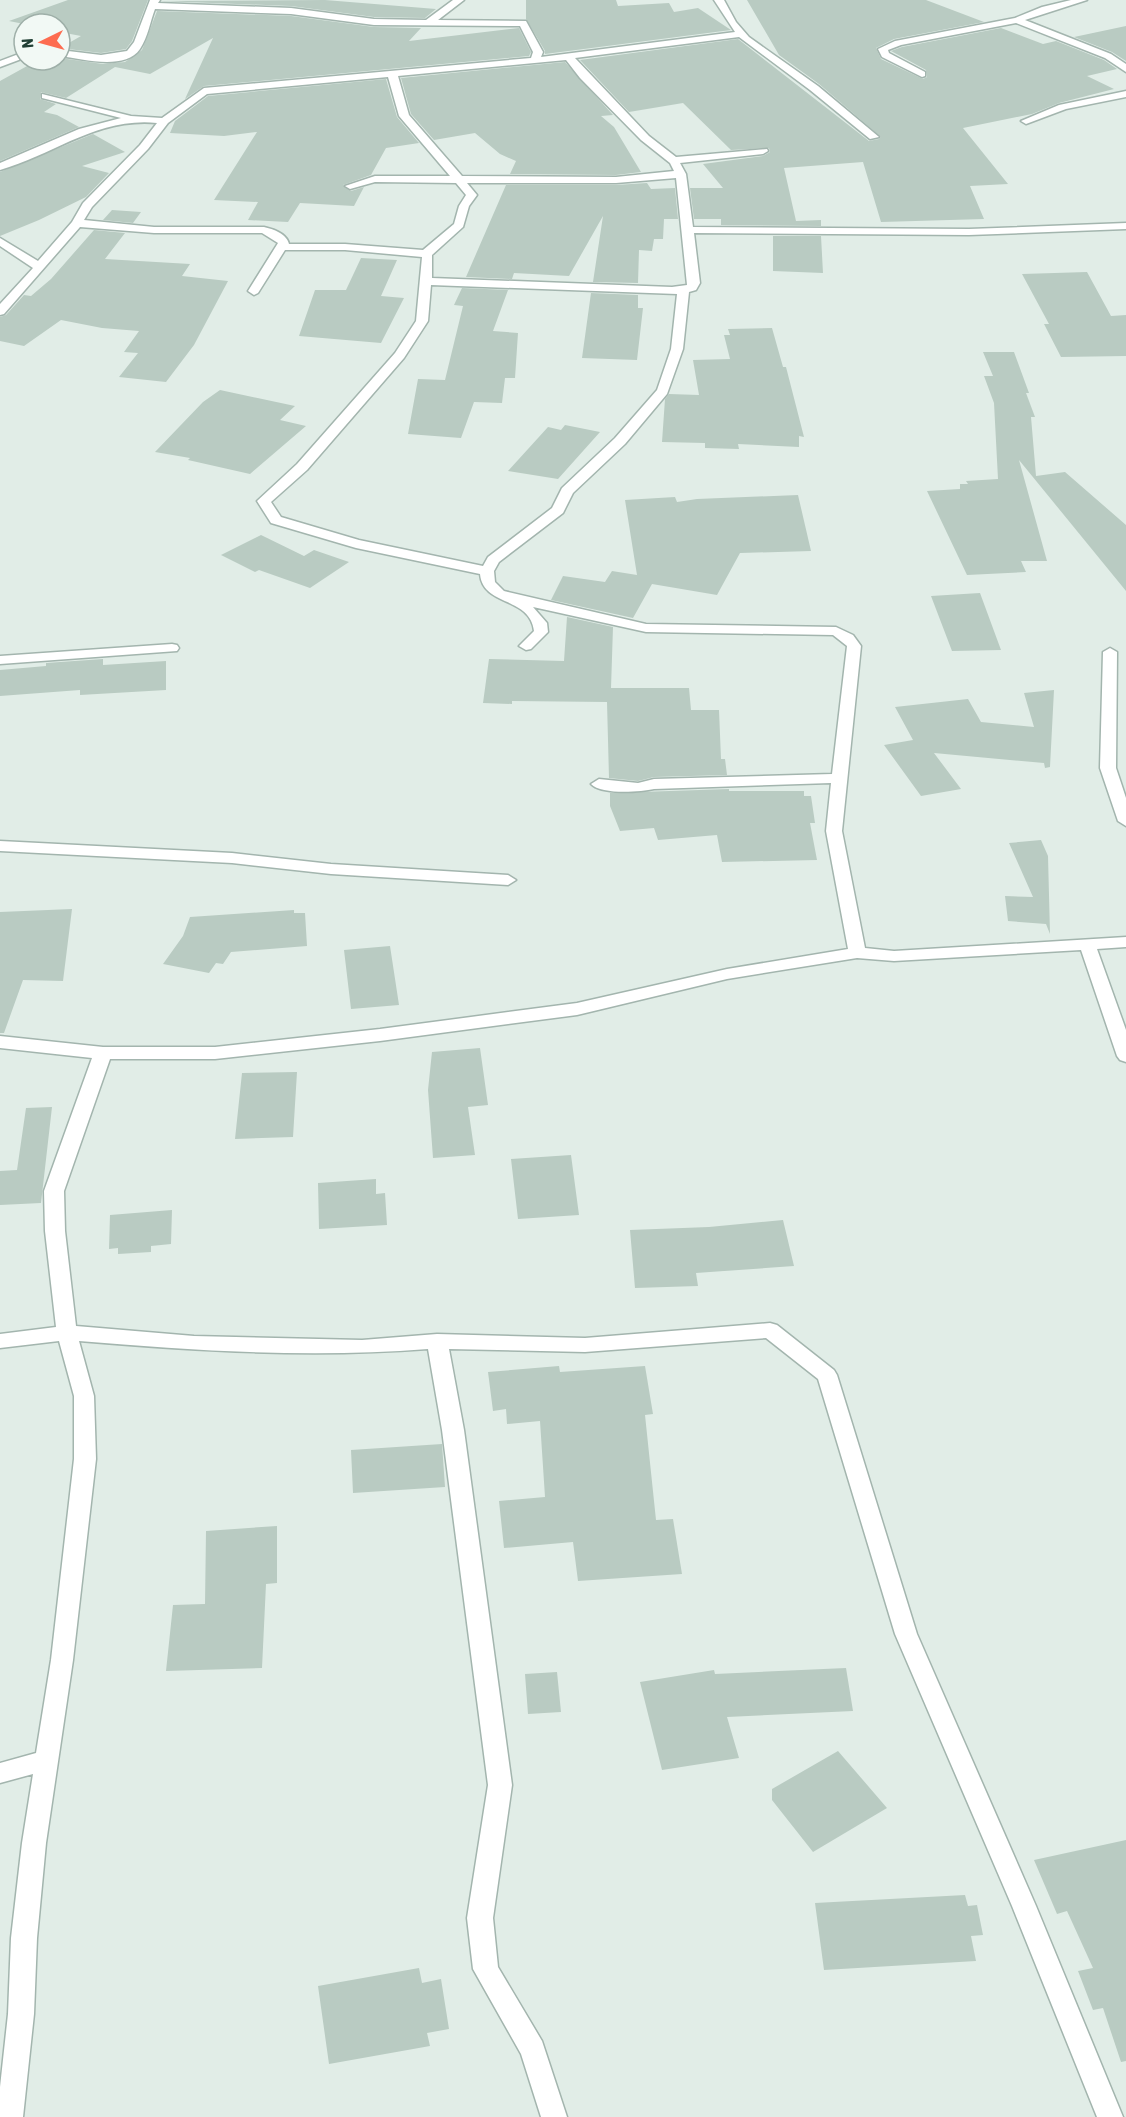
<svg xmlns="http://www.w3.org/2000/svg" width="1126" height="2117" viewBox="0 0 1126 2117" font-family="'Asap Condensed',sans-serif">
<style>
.building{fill:#b9cbc2}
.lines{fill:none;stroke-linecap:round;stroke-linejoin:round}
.minor-casing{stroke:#a3b5ae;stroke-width:3}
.minor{fill:#fff;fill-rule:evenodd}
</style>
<rect width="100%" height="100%" fill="#e1ede7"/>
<!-- building -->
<path class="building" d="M68,0h80l-16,41 -6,8 -25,4 -41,-5 21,-12 -21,-4v-8h-36l-15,-3z
M325,0l111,9 -11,9 -51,-1 -83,-11 -129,-5z
M526,0h90l2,6 51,-3 5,9 24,-4 33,22 -186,24v-3l-19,-32z
M747,0h179l58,22 -90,17 -18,9 5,11 42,20 4,-2 -1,-7 -35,-19 11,-4 99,-19 42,16 13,-3 48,19 13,9 -30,7 27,13 -55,14 -27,11 -69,14 45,56 -38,2 14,33 -103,3 -18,-60 -79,6 12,53 25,-1v6l-100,-1v-6h-27l-4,-31h33l-20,-24 60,-8 7,-4 -1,-4 -38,2 -48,-47 -54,9 -49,-52 158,-21 131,102 10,-2 2,-2 -62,-53 -40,-29z
M157,11l134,5 83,11 47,1 -12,13 110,-13 12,24 -2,4 -325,30 -19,13 28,-61 -63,36 -35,-7 -49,31 -25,-6 -1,7 16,5 -12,8 13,3 22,12 -79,34v-80l38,-21 22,-2 43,6 22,-2 17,-12z
M1126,26v35l-14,-9 -38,-15z
M565,62l48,53 -12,1 13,11 27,45 -25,3 -106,-1 6,-13 -16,-7 -25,-21 -41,7 -23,-26 -10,-36z
M386,79l11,38 22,26 -33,5 -15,27 -28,10 8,6 13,-4 -10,19 -54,-3 -12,19 -40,-2 10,-18 -44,-2 43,-68 -33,4 -54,-3 5,-12 33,-25z
M93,134l32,18 -43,14 27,7 -23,24 -47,23 -39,16v-64z
M647,183l4,6 24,-1 3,31h-14l-1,20h-9l-2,12 -13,-1 -1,33 -45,-1 10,-66 -34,60 -55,-3 -2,6 -46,-2 40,-92h110z
M112,210l29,2 -8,11 -30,-3z
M94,230l31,3 -20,26 85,5 -8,12 46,5 -34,64 -28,37 -47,-5 19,-24 -14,-1 15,-21 -37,-3 -41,-8 -37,26 -24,-5v-24l6,-2 18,-20 7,1 20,-17z
M773,236h48l2,37 -50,-2z
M361,258l36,2 -16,36 23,2 -23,45 -82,-7 16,-46h31z
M1087,272l24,44 15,-1v41l-65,1 -17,-33h5l-27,-50z
M462,288l46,2 -15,41 25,2 -3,45h-10l-3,25 -28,-1 -13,36 -53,-4 10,-55 27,1 18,-74 -9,-1z
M591,293l47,2v13h5l-6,52 -55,-2z
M772,328l11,39h3l18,70 -5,-1v11l-61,-3 1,5 -34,-1v-5l-43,-1 3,-43 4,-5 30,1 -6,-35 37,-1 -6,-24h6l-2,-6z
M983,352h31l15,41h-3l9,24h-4l5,59 29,-4 61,53v66l-107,-131 28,101h-26l5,11 -59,3 -40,-84 33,-2v-5h8l-2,-3 32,-2 -4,-76 -10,-27h9z
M220,390l75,16 -15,14 26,6 -56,48 -62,-14 2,-2 -35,-6 48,-50z
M565,425l35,7 -42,47 -50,-8 40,-44 13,3z
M798,495l13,56 -71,2 -23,42 -65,-11 -19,34 -82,-18 12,-24 42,6 7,-11 25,4 -12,-75 50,-3 2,5 20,-3z
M261,535l43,21 10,-6 35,12 -39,26 -51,-18 -4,2 -34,-17z
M980,593l21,57 -49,1 -21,-55z
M567,617l46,10 -2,61h78l2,22h28l2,49h4l2,16 -73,2 -16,4 -29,-3 -2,-76 -95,-1v3l-29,-1 6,-44 75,2z
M103,659v6l63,-4v29l-86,5v-5l-80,6v-26l46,-4v-3z
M1054,690l-4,77 -5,1 -1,-5 -110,-10 27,36 -40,7 -37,-51 29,-5 -18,-33 73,-8 13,23 53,5 -10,-34z
M729,789v2h75v5h7l4,27h-5l7,37 -95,2 -5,-27 -59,5 -4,-12 -34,3 -10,-25v-13z
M1041,840l7,16 2,78 -4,-10 -38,-3 -3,-25 28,1 -24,-54z
M72,909l-9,72 -40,-1 -19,53h-4v-121z
M294,910v3h11l2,33 -76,6 -8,12 -7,-1 -7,10 -46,-9 20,-28 7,-19z
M390,946l9,59 -48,4 -7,-59z
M480,1048l8,57 -20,2 7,48 -42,3 -5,-68 4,-38z
M297,1072l-4,65 -58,2 7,-66z
M52,1107l-11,96 -41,2v-34l17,-1 9,-62z
M571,1155l8,60 -61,4 -7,-60z
M376,1179v15l9,-1 2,32 -68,4 -1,-46z
M172,1210l-1,34 -20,2v6l-33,2v-6l-9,1 1,-34z
M783,1220l11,46 -98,7 2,13 -63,2 -5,-58 79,-3z
M559,1366l1,6 85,-6 8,48 -8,1 11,105 17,-1 9,55 -104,7 -5,-39 -69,6 -5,-47 46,-4 -5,-76 -33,3 -1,-15 -13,2 -5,-39z
M442,1444l3,43 -92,6 -2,-43z
M277,1526v57l-11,1 -4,84 -96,3 7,-66 32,-1 1,-73z
M846,1668l7,43 -126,6 12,41 -77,12 -22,-88 74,-12 1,4z
M557,1672l4,40 -33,2 -3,-40z
M838,1751l49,57 -74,44 -41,-52v-11z
M1126,1840v221l-5,1 -18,-54 -10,2 -15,-39 15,-3 -26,-57 -10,3 -23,-54z
M965,1895l3,11 9,-1 6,30 -12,1 5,25 -152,9 -9,-67z
M419,1968l3,15 19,-4 8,50 -22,4 3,13 -101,18 -11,-78z"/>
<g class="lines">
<defs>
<path id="minor" d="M150,0h10l-2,3 133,5 83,11 52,1 27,-20h11l-26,20 88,1 17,31 -2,5 194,-25 -21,-32h10l12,22 13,15 69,49 61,51 -9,2 -60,-49 -71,-53 -164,21 74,78 27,21 91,-8 1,2 -5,3 -83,9 6,11 7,53 276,2 157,-6v6l-157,6 -275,-2 6,50 -4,7 -7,2 -6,57 -16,45 -42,50 -52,49 -10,20 -64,49 -5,9 1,11 9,9 142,33 190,3 17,8 8,11 -19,185 23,117 29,3 232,-14v10l-29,2 29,81v32l-6,-2 -3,-4 -36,-106 -187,11 -37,-3 -130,21 -150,36 -197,26 -165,18h-105l-46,132 1,40 11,95 118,10 168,4 75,-6 148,4 185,-15 7,2 57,45 3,5 80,259 119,272 87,211h-26l-85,-211 -117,-272 -77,-255 -52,-41 -181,14 -136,-3 15,81 48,355 -19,133 5,49 44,74 25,76h-26l-20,-63 -48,-85 -6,-51 21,-133 -46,-355 -14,-81c-116,9 -232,2 -349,-8l15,55 2,63 -23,201 -27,183 -9,95 -3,76 -11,103h-23v-30l8,-73 3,-76 11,-95 11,-69 -33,9v-20l36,-10 15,-93 23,-201v-63l-15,-55 -59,7v-14l56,-7 -11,-96 -1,-40 48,-133 -92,-10v-12l103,11h112l165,-18 197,-26 150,-34 121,-20 -22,-118 5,-48 -177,6c-14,3 -53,6 -63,-5l8,-5 39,4 16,-4 178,-5 15,-128 -14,-11 -187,-3 -113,-25 14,16 1,9 -17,17 -5,1 -7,-4 15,-15c-4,-35 -51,-24 -54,-57l-124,-26 -85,-25 -14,-22 40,-37 98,-111 21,-32 6,-64 -77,-7h-60l-27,43 -4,2 -6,-4 30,-48 -16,-10h-108l-74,-6 -76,87 -4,1v-11l33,-36 -33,-22v-8l38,23 34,-39 11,-19 57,-58 17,-22c-60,-6 -103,32 -157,47v-7l79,-34 42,-11 -79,-20v-4l89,22 31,2 42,-30 327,-30 2,-6 -13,-26 -146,-1 -83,-11 -136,-5c-5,13 -7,28 -15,40 -15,22 -58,10 -80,7v-6l41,5 26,-4 7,-9zM566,60l14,18 61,62 29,23 4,8 -58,6 -154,-1 -53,-61 -11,-39zM388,77l11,39 51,60h-75l-30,10 5,3 25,-7 81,1 10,12 -7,11 -5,18 -31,26 -78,-6h-56c-2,-10 -16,-15 -25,-17h-110l-70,-7 8,-13 56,-58 20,-26 39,-29zM676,178l11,107 -15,2 -240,-9v-23l31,-28 6,-21 8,-11 -10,-12h149zM431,285l246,9 -6,55 -14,41 -42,48 -53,50 -10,20 -64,49 -5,9 -124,-26 -78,-23 -10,-15 36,-32 97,-112 24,-37z
M1071,0h16l-62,20 86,34 15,10v8l-21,-14 -89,-35 -115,22 -13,5 1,3 36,19v4l-3,1 -40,-20 -4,-8 17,-8 120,-23 27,-11z
M24,52v6l-24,9v-6z
M1126,91v6l-60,12 -40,15 -5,-3 38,-16z
M172,644l5,1 2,3 -2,3 -177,13v-8z
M1110,648l7,4 -1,116 10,30v28l-8,-5 -18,-53 3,-116z
M0,841l232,12 99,11 177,11 8,5 -8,5 -177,-11 -99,-11 -232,-12z"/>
</defs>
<!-- minor casing -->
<use href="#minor" class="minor-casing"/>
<!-- minor -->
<use href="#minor" class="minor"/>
</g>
<!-- north arrow -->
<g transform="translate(42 42) rotate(265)"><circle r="28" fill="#f2f9f5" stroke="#9eafa8" stroke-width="1.5"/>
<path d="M0-4.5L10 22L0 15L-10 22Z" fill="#fd6c50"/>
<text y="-9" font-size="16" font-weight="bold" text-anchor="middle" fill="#203f34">N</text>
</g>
</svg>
